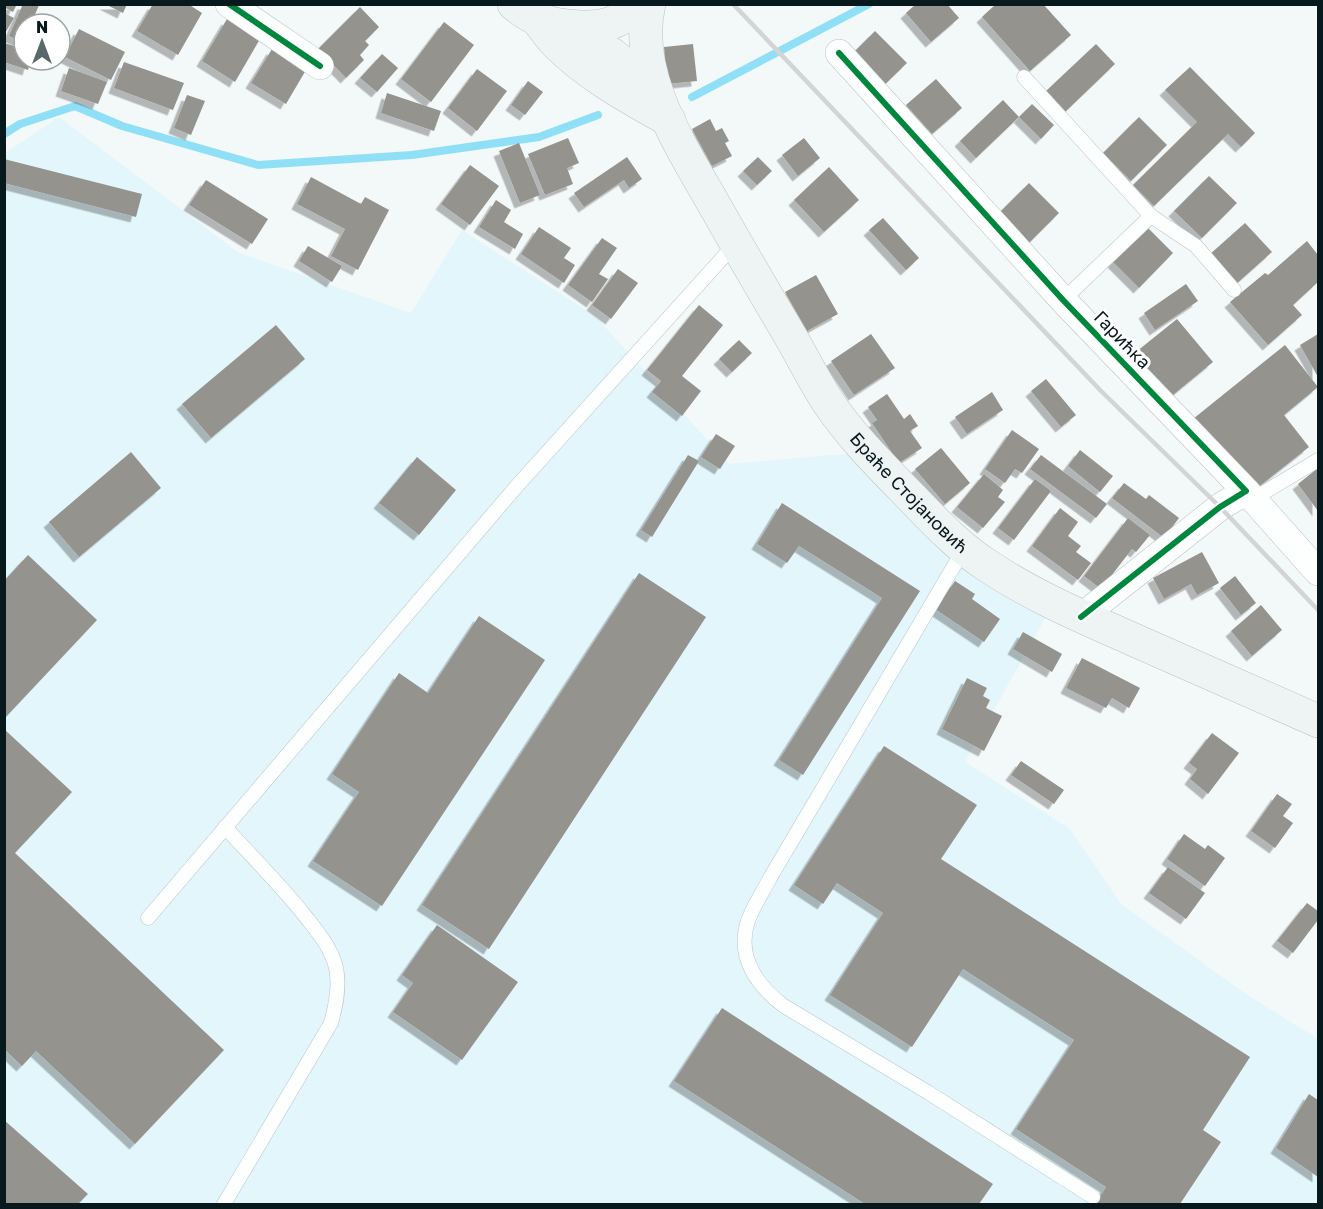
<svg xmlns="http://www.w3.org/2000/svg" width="1323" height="1209" viewBox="0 0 1323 1209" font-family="'Golos Text',sans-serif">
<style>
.built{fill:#e2f6fb}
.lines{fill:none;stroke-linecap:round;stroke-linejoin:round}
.stream{stroke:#8fe0f6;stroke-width:8}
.building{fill:#94938e;filter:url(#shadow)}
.lane-casing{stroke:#b9c4c6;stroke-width:15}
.street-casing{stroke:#b9c4c6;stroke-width:28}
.secondary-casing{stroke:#b9c4c6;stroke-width:34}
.lane{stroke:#fdfefe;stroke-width:14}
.street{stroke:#fdfefe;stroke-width:27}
.secondary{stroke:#eef3f4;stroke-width:33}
.rail{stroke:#d2d4d5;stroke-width:4.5}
.cycleway-casing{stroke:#fff;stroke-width:10}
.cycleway{stroke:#00873e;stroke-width:6}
.labels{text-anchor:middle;stroke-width:6;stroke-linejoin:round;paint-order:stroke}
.street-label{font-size:18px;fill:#08191e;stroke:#fff}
</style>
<defs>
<filter id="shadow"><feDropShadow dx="-5.5" dy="5.5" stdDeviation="0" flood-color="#0004"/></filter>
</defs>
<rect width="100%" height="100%" fill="#f3f8f9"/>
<!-- built -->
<path class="built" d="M59,117l180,136 172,60 51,-83 133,86 134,148 138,-12 187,150 -89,160 105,67 51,75 122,88 75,47v165h-1313v-1051z"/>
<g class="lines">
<!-- stream -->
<path class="stream" d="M692,97l177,-93
M4,134l16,-10 55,-18 47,20 136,39 154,-10 127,-18 59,-22"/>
</g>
<!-- building -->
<path class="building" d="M4,4h13l-4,8 -9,-5z
M23,4l16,1 -8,19h-7v14l-2,4 -13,-6z
M105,4h22l-4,9z
M153,4h35l14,9 -24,42 -41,-24z
M916,4h31l12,14 -28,24 -25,-29z
M996,4h47l28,31 -41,36 -48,-54z
M360,7l19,20 -14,14 4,4 -9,10 4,5 -18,18 -28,-29z
M4,13l10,5 -10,17z
M227,19l33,20 -25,43 -33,-21z
M444,22l30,23 -43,57 -30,-23z
M79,29l46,23 -14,28 -46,-23z
M60,31l10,4 -6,18 -4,-2z
M875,31l32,32 -29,28 -31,-32z
M4,43l20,6v11h7l-3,10 -24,-8z
M693,44l4,37 -30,3 -3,-37z
M1096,44l19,20 -51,49 -19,-21z
M272,49l34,21 -20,34 -35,-21z
M382,54l16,14 -21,24 -17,-14z
M124,62l60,21 -11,27 -59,-22z
M1190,67l65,66 -14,14 -13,-13 -74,72 -21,-21 64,-63 -32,-32z
M69,68l38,14 -9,22 -37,-13z
M477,69l30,22 -30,40 -29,-23z
M936,79l26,29 -30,26 -26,-29z
M528,81l15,11 -18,23 -14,-10z
M387,93l54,18 -7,20 -53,-18z
M187,95l18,6 -14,34 -17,-7z
M1003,100l16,17 -43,41 -16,-17z
M1032,104l22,21 -13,14 -22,-22z
M1139,117l28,28 -36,36 -28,-28z
M710,119l6,12 6,-3 7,13 -4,2 7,13 -20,10 -20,-37z
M568,138l11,25 -12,5 6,16 -28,11 -17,-41z
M804,138l16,20 -22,18 -16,-21z
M519,143l21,52 -20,8 -21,-52z
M627,157l15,22 -13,9 -5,-8 -40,27 -10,-14z
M758,157l14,14 -15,14 -14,-14z
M4,159l138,35 -6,23 -132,-34z
M470,165l29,21 -29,39 -29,-21z
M829,167l30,33 -35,32 -30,-32z
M1209,176l28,27 -35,35 -28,-27z
M311,177l50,27 4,-7 24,13 -31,60 -27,-14 14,-27 -48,-25z
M206,180l62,39 -16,25 -63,-39z
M1029,183l30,30 -32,32 -30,-30z
M496,200l15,10 -7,12 19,12 -8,15 -36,-22z
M883,218l36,40 -13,12 -37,-40z
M1245,223l27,29 -37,33 -27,-29z
M1145,225l28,28 -34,35 -28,-28z
M539,227l32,21 -7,10 11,7 -11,18 -43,-29z
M602,238l15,10 -18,26 9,5 -16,23 -24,-17z
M1307,241l11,14v27l-25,23 9,10 -34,30 -38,-43 35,-29 3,2z
M308,246l34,20 -10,16 -33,-21z
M618,269l20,14 -27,36 -19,-14z
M816,275l22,39 -31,17 -22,-39z
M1186,284l12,17 -43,29 -11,-17z
M699,305l24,20 -41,51 19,15 -19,25 -30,-24 9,-11 -14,-11z
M1177,319l36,43 -45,37 -37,-43z
M276,325l29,34 -94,79 -29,-34z
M871,334l24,34 -41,27 -23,-34z
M1318,334v43l-18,-32z
M739,340l13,13 -20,19 -13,-13z
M1285,345l33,42 -34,28 25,32 -57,45 -59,-73z
M1046,379l30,36 -15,12 -30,-36z
M992,392l11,18 -36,24 -12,-17z
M887,394l17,25 6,-5 8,12 -8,5 12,17 -23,15 -27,-40 5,-3 -9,-13z
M1012,430l27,19 -17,24 -7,-4 -10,14 -20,-14z
M716,434l19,12 -15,23 -19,-12z
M941,448l29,35 -25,21 -30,-35z
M1080,450l33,26 -13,16 -32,-26z
M131,452l30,36 -82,69 -30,-35z
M688,455l11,6 -47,76 -11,-7z
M1041,455l66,49 -11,14 -66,-49z
M417,457l39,33 -37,45 -40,-32z
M1318,468v43l-20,-27z
M984,474l19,16 -5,7 7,5 -22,26 -26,-21z
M1035,479l16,12 -37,49 -16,-12z
M1124,483l22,16 3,-4 30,23 -15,20 -52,-40z
M782,503l138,88 -117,184 -24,-15 103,-162 -83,-52 -12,17 -30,-19z
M1060,508l18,14 -10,14 13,10 -5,6 15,11 -13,17 -46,-34z
M1128,518l22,17 -14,17 -4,-3 -31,40 -17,-13z
M1202,552l17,31 -22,12 -6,-11 -27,15 -11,-21z
M28,555l69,65 -93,99v-138z
M639,573l67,44 -217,332 -67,-44z
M1235,576l21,27 -15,12 -21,-27z
M955,581l20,13 -3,5 28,20 -16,23 -49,-33z
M1261,605l21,25 -30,26 -21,-25z
M479,616l66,44 -163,246 -69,-45 46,-69 -27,-18 67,-101 29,20z
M1023,632l39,22 -10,18 -39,-23z
M1082,658l58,30 -11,20 -17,-10 -6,10 -40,-20z
M967,678l20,10 -4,8 7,4 -4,8 16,8 -18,35 -42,-22z
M4,729l68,63 -57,61 209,197 -89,94 -99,-93 -14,15 -18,-17z
M1212,733l27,20 -31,41 -18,-15 7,-10 -8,-6z
M884,746l93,59 -36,54 309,198 -47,73 18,12 -41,62h-85l11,-17 -90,-58 58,-89 -111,-71 -51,78 -82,-52 53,-82 -46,-30 -14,21 -29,-19z
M1021,761l43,29 -10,14 -43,-29z
M1277,794l15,10 -9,12 10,7 -18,25 -24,-17z
M1184,834l21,15 3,-4 17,13 -20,28 -38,-27z
M1168,867l37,26 -19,26 -37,-26z
M1307,903l11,8v9l-25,33 -16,-12z
M437,925l81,57 -56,78 -69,-48 20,-29 -11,-8z
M722,1008l271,176 -14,20h-114l-191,-123z
M1309,1094l9,6v77l-42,-29z
M4,1120l84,74 -10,10h-74z"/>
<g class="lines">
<defs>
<path id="lane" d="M1024,77l127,139 45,30 38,44
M1063,300l88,-84
M1253,499l65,-39
M964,549l-194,329c-7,14 -17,28 -22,43 -12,35 9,65 36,85l145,87 164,104
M148,918l368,-431 220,-244
M224,1204l107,-181c5,-18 9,-37 5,-55 -4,-19 -19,-37 -30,-51 -25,-32 -54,-60 -81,-90"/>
<path id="street" d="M229,4l91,62
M839,53l224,247 183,191 -26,16 -139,110
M1246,491l72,81"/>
<g id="secondary">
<path d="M514,4c7,6 15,12 24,15 20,8 59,12 78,2 9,-4 17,-10 23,-17"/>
<path id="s1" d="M649,4c-17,71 34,145 67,204 25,44 50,87 76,131 12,21 23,43 36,63 24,36 56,67 86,98 23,24 46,48 74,66 45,30 95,51 144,73 62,27 124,55 186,82"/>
<path d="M537,19c6,8 13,18 20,25 32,32 73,54 112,76"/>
<path d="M563,26l50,29 17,14 26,26"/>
</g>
</defs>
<!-- lane casing -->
<use href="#lane" class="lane-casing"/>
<!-- street casing -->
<use href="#street" class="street-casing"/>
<!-- secondary casing -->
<use href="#secondary" class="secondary-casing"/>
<!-- lane -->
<use href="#lane" class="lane"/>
<!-- street -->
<use href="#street" class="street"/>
<!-- secondary -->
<use href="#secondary" class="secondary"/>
<!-- rail -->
<path class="rail" d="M733,4l368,387 119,116 98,103"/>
<defs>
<path id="cycleway" d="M229,4l91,62
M839,53l224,247 183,191 -26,16 -139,110"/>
</defs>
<!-- cycleway casing -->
<use href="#cycleway" class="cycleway-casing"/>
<!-- cycleway -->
<use href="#cycleway" class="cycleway"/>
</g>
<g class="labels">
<!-- street labels -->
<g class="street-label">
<text transform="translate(1122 340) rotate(46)" y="6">Гарићка</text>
<text dy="6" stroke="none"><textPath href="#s1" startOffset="566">Браће Стојановић</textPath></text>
</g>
</g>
<!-- border -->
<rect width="1323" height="1209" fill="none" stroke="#08191e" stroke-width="12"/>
<!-- north arrow -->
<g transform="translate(42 42)"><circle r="28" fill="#ffffff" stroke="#9ca3a5" stroke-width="1.5"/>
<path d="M0-4.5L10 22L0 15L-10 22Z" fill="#5a676b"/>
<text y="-9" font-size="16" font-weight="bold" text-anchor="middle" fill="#08191e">N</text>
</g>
</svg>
